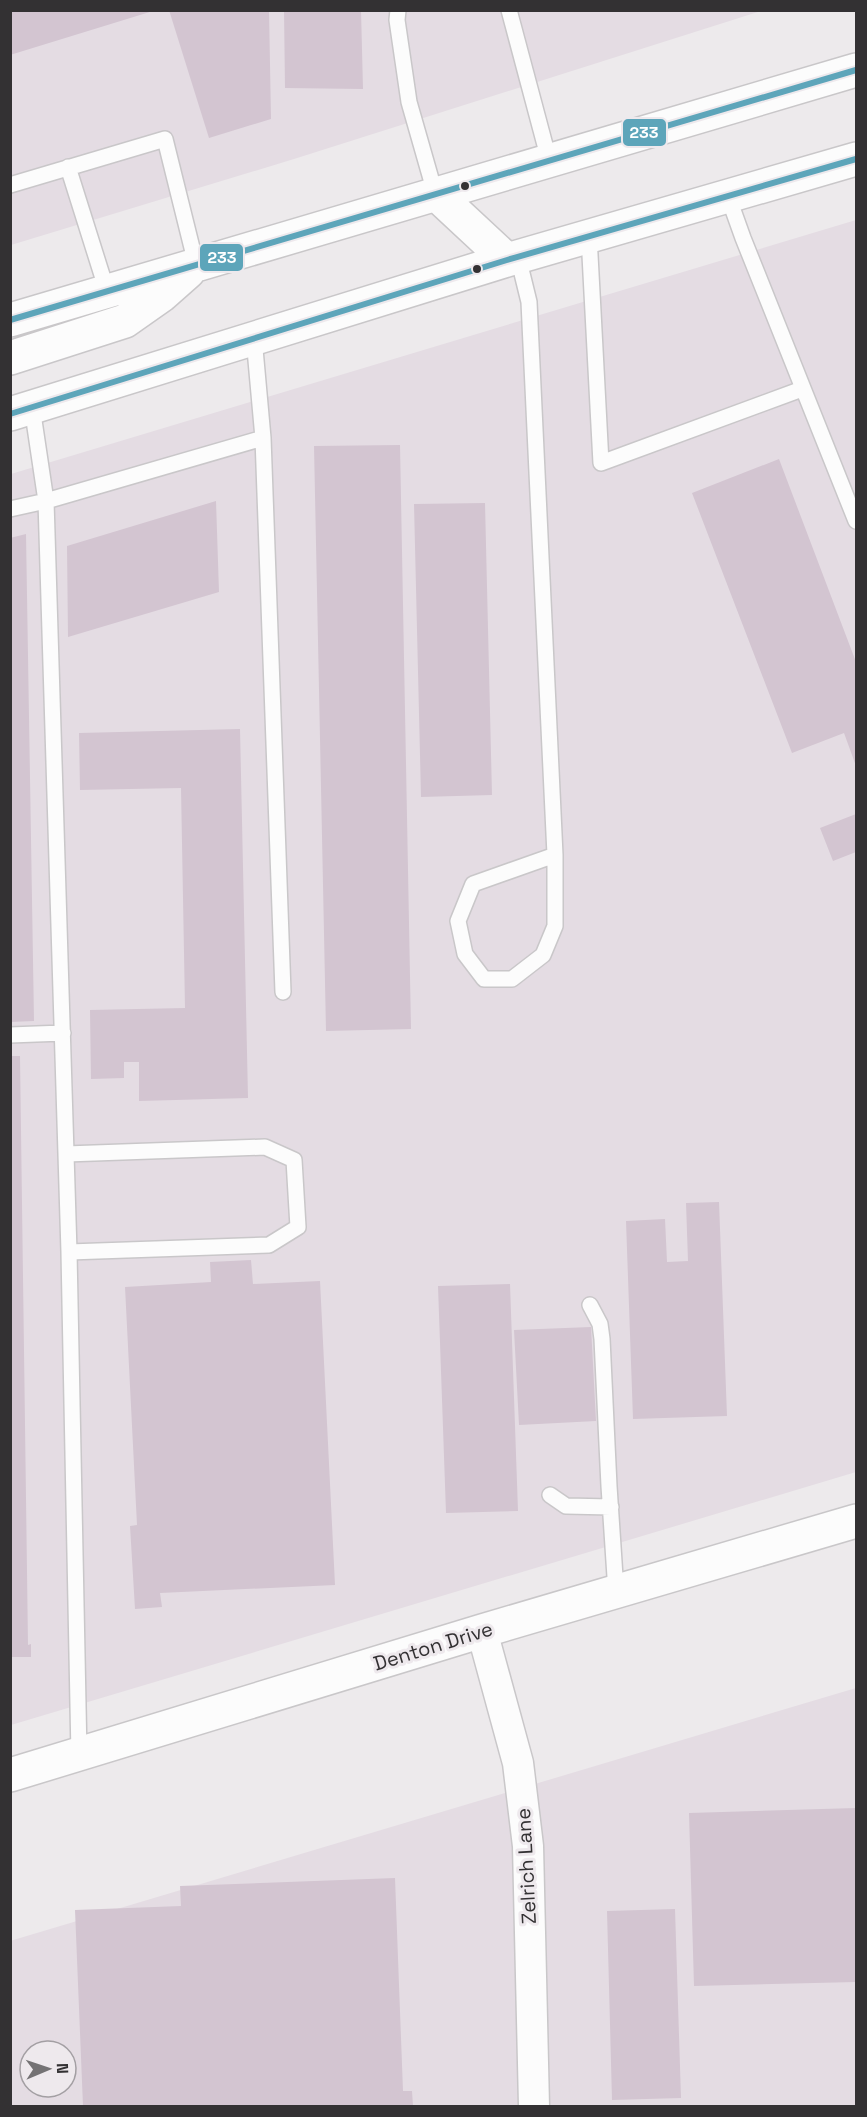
<svg xmlns="http://www.w3.org/2000/svg" width="867" height="2117" viewBox="0 0 867 2117" font-family="'Space Grotesk',sans-serif">
<style>
.built{fill:#e4dce3;fill-rule:evenodd}
.building{fill:#d3c5d1}
.lines{fill:none;stroke-linecap:round;stroke-linejoin:round}
.lane-casing{stroke:#c9c7c9;stroke-width:18}
.street-casing{stroke:#c9c7c9;stroke-width:33}
.secondary-casing{stroke:#c9c7c9;stroke-width:36}
.primary-casing{stroke:#c9c7c9;stroke-width:36}
.lane{stroke:#fcfcfc;stroke-width:15}
.street{stroke:#fcfcfc;stroke-width:30}
.secondary{stroke:#fcfcfc;stroke-width:33}
.primary{stroke:#fcfcfc;stroke-width:33}
.bus-1-casing{stroke:#eee9ed;stroke-width:10}
.bus-1{stroke:#5da5ba;stroke-width:6}
.bus-dot{fill:#333133;stroke:#eee9ed;stroke-width:2}
.labels{text-anchor:middle;stroke-width:6;stroke-linejoin:round;paint-order:stroke}
.street-label{font-size:20px;fill:#333133;stroke:#eee9ed}
.line-badge{stroke:#eee9ed;stroke-width:2}
.badge-label{font-size:16px;text-anchor:middle;font-weight:bold;fill:#fff}
</style>
<rect width="100%" height="100%" fill="#edeaec"/>
<!-- built -->
<path class="built" d="M11,11h750l-467,148 -283,86z
M856,220v1252l-845,253v-1251z
M856,1688v418h-845l-1,-165zM30,2051h36v36h-36z"/>
<!-- building -->
<path class="building" d="M10,10h143v1l-143,44z
M169,10h100l2,109 -62,19z
M284,10h77l2,79 -78,-1z
M400,445l11,584 -85,2 -12,-585z
M779,459l77,203v104l-12,-33 -52,20 -100,-260z
M216,501l3,91 -151,45 -1,-91z
M485,503l7,292 -71,2 -7,-293z
M26,534l8,487 -24,1v-484z
M240,729l8,369 -109,3v-39h-15v16l-33,1 -1,-69 95,-2 -4,-220 -101,2 -1,-57z
M856,814v38l-23,9 -13,-33z
M10,1056h10l8,589 3,-1v13h-21z
M719,1202l8,214 -94,3 -7,-198 39,-2 2,43 21,-1 -2,-58z
M251,1260l2,24 67,-3 15,304 -175,8 2,14 -27,2 -5,-83 7,-1 -12,-238 86,-5 -1,-20z
M510,1284l8,227 -72,2 -8,-227z
M591,1327l5,94 -77,4 -5,-95z
M856,1808v174l-162,4 -5,-173z
M395,1878l8,213h9l1,15h-330l-8,-196 106,-4 -1,-20z
M675,1909l6,189 -69,2 -5,-189z"/>
<g class="lines">
<defs>
<path id="lane" d="M398,10l-1,10 12,82 26,91
M509,10l40,150
M68,167l39,124
M10,185l155,-46 31,125
M728,196l15,42 113,283
M589,236l12,227 201,-74
M518,257l11,45 26,553v71l-12,29 -31,24h-28l-19,-25 -7,-33 15,-37 82,-29
M254,338l9,100 20,554
M32,407l14,94 23,751 10,503
M10,509l36,-8 217,-63
M10,1035l53,-2
M66,1154l199,-7 29,13 4,67 -29,18 -200,7
M590,1305l10,19 2,15 7,147 7,106
M550,1495l16,11 45,1"/>
<path id="street" d="M482,1631l36,132 10,83 6,260"/>
<path id="secondary" d="M10,1775l472,-144 374,-110"/>
<path id="primary" d="M435,193l72,67
M10,320l846,-250
M10,358l115,-37 37,-26 26,-23
M10,414l497,-154 349,-101"/>
</defs>
<!-- lane casing -->
<use href="#lane" class="lane-casing"/>
<!-- street casing -->
<use href="#street" class="street-casing"/>
<!-- secondary casing -->
<use href="#secondary" class="secondary-casing"/>
<!-- primary casing -->
<use href="#primary" class="primary-casing"/>
<!-- lane -->
<use href="#lane" class="lane"/>
<!-- street -->
<use href="#street" class="street"/>
<!-- secondary -->
<use href="#secondary" class="secondary"/>
<!-- primary -->
<use href="#primary" class="primary"/>
<defs>
<path id="bus-1" d="M10,320l846,-250
M10,414l497,-154 349,-101"/>
</defs>
<!-- bus-1 casing -->
<use href="#bus-1" class="bus-1-casing"/>
<!-- bus-1 -->
<use href="#bus-1" class="bus-1"/>
</g>
<!-- markers -->
<g class="bus-dot">
<circle cx="465" cy="186" r="5"/>
<circle cx="477" cy="269" r="5"/>
</g>
<g class="labels">
<!-- street labels -->
<g class="street-label">
<text transform="translate(433 1646) rotate(-17)" y="7">Denton Drive</text>
<text transform="translate(526 1866) rotate(-93)" y="7">Zelrich Lane</text>
</g>
</g>
<g class="line-badge">
<rect x="622" y="118" width="45" height="29" rx="6" fill="#5da5ba"/>
<rect x="199" y="243" width="45" height="29" rx="6" fill="#5da5ba"/>
</g>
<g class="badge-label">
<text x="644" y="138">233</text>
<text x="222" y="263">233</text>
</g>
<!-- border -->
<rect width="867" height="2117" fill="none" stroke="#333133" stroke-width="24"/>
<!-- north arrow -->
<g transform="translate(48 2069) rotate(88)"><circle r="28" fill="#eee9ed" stroke="#a39fa3" stroke-width="1.5"/>
<path d="M0-4.5L10 22L0 15L-10 22Z" fill="#747274"/>
<text y="-9" font-size="16" font-weight="bold" text-anchor="middle" fill="#333133">N</text>
</g>
</svg>
